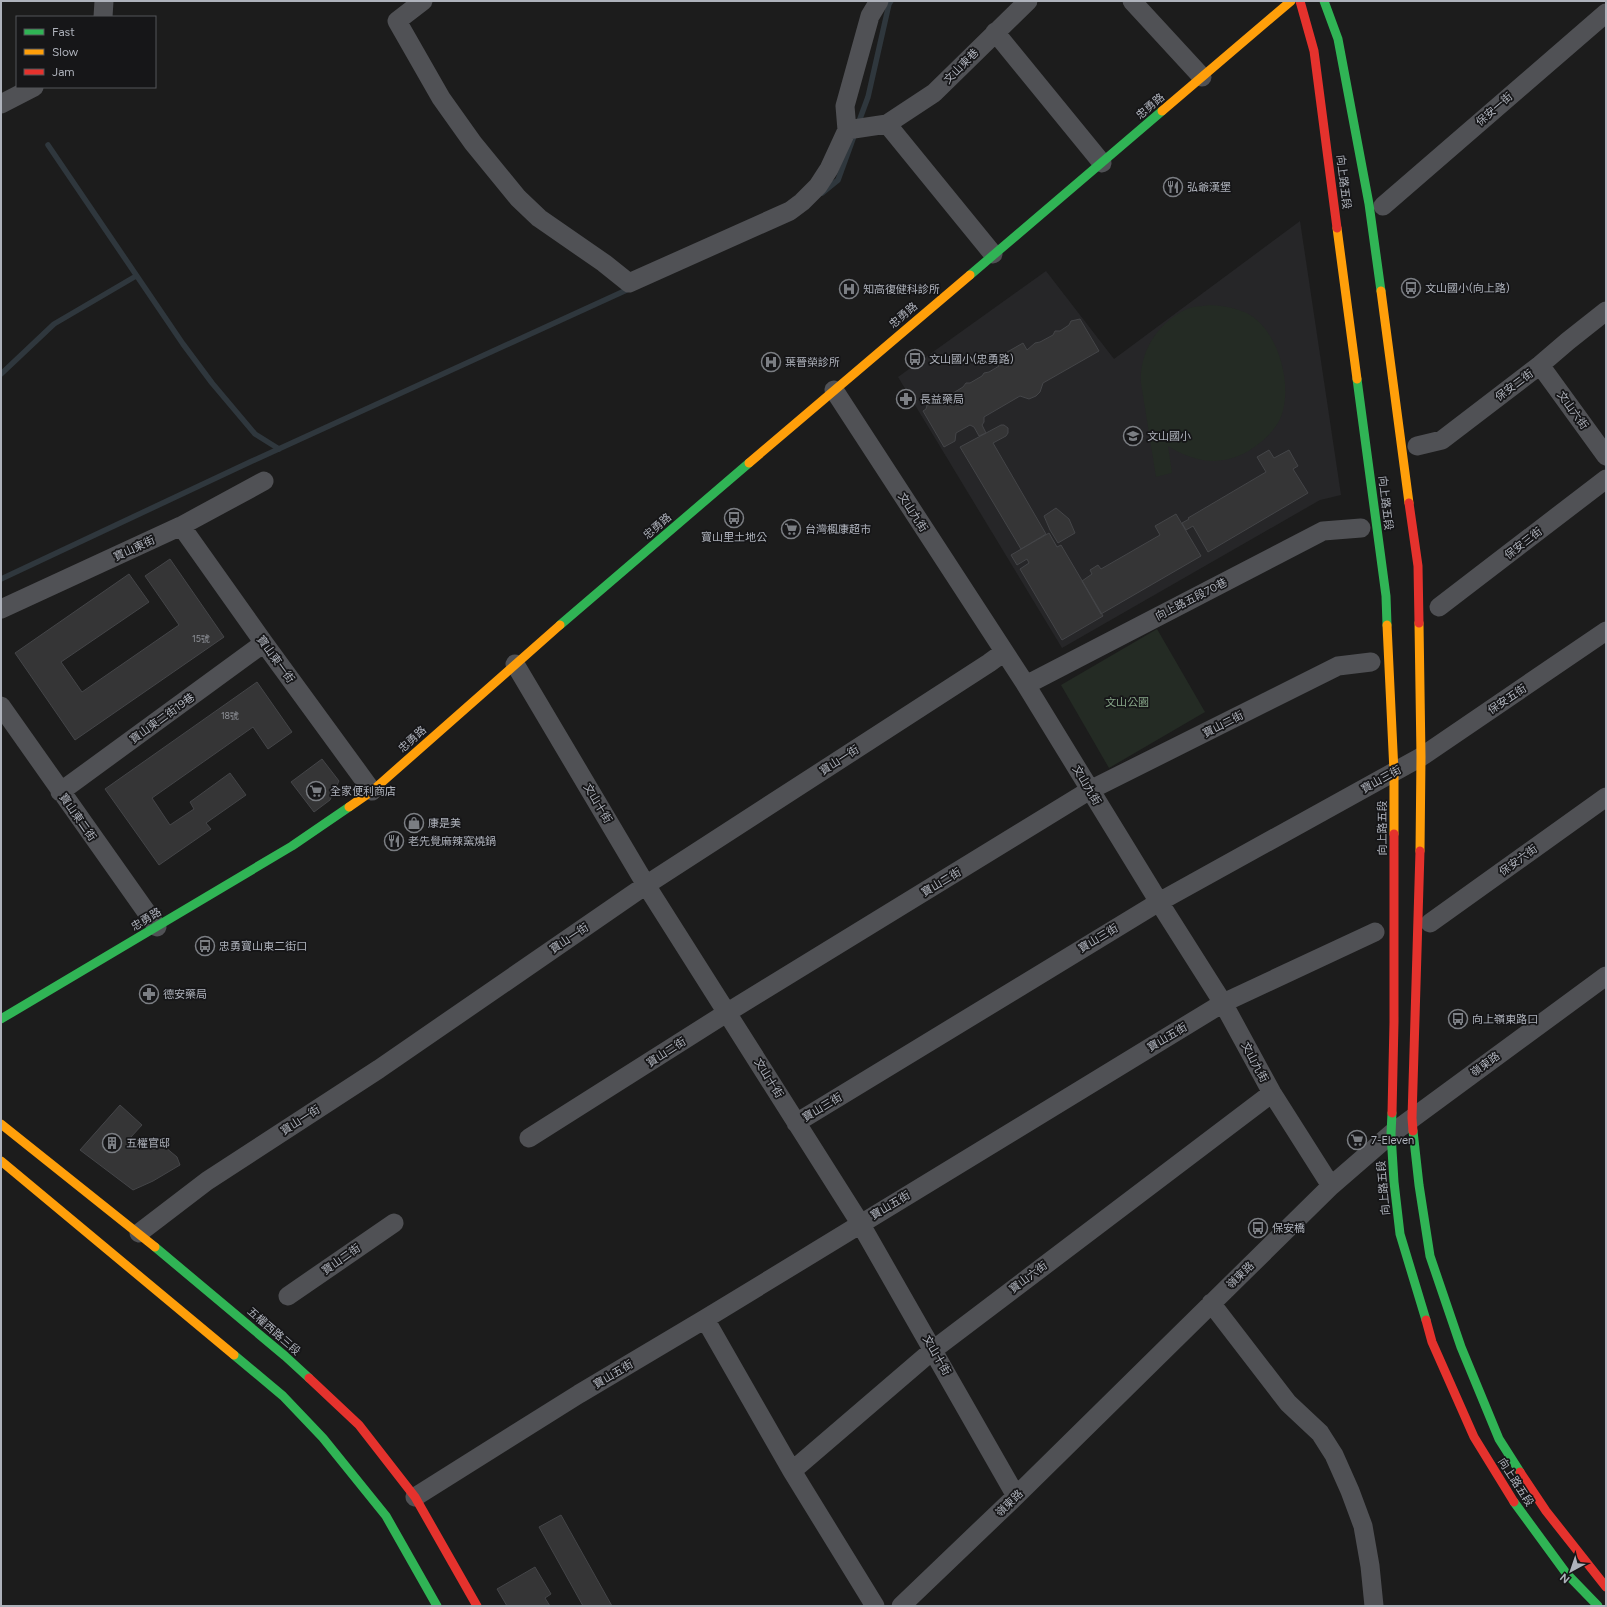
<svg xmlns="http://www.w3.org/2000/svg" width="1607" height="1607" viewBox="0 0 1607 1607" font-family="Figtree,'Noto Sans TC',sans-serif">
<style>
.built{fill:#262628}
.green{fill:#242b24}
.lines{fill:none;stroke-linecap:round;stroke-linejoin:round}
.stream{stroke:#2f373d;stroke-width:5.5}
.building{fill:#353536;stroke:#444548}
.street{stroke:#505155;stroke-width:19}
.fast{stroke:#30b455;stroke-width:9}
.slow{stroke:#ff9f0a;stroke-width:9}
.jam{stroke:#e5322d;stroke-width:9}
.labels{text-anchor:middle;stroke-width:3.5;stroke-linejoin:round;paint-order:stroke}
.number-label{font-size:9px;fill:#90939a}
.street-label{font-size:11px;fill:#aeb2bb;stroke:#161618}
.poi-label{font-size:11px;fill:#aeb2bb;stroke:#161618;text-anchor:start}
.park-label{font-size:11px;fill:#86a587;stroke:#161618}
</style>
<rect width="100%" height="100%" fill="#1c1c1c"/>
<!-- built -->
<path class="built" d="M1300,221l41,274 -21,5 -258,148 -164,-271 148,-106 68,88z"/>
<!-- green -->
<path class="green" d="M1211,305c13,1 27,3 39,10 29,17 44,73 30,104 -4,9 -12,17 -19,23 -30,25 -61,24 -93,4l4,27 -16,4 -15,-94c-2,-31 17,-61 46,-74 7,-3 17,-3 24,-4z
M1157,629l48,83 -96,56 -48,-83z"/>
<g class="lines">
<!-- stream -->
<path class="stream" d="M858,124l10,-27 21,-93 2,-3
M48,145l135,199 29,39 43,51 24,15
M822,193l16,-13 16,-44
M1,374l53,-50 82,-48
M1,579l249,-117 381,-174"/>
</g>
<!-- building -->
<path class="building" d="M1080,319l19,32 -56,32 -3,9 -4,4 -7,3 -9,-3 -36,21v5l-2,3 4,8 -7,3 -5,-9 -4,-2 -14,8 -1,8 -11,6 -21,-36 3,-2 1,-4 4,-2 3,1 12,-9h4l13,-8 3,-4h4l12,-7 2,-3 5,-1 10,-6 -4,-7 28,-16 4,7 8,-7 5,-1 13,-7 2,-4h5l9,-6 2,-4z
M1001,425h3l4,3v5l-2,3 -13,7 53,91 -25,15 -61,-102z
M1269,450l5,8 15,-8 9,16 -5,3 15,24 -100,59 -15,-26 -7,4 -4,-7 7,-4 -1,-1 78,-46 -9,-15z
M1056,508l13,11 6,14 -17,10 -8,-13 -6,-14z
M1176,514l25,42 -100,58 -19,-33 10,-7 -2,-4 8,-5 3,4 59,-34 -5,-9z
M1049,533l8,14 4,-2 42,71 -41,24 -42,-71 9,-6 -2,-4 -10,6 -6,-10z
M170,559l54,78 -149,103 -60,-87 114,-79 20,28 -88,60 21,30 97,-67 -34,-49z
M257,682l35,50 -24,17 -15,-22 -101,71 18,27 24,-16 -4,-7 40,-29 16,22 -40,28 5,6 -52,36 -54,-76z
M322,759l17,22 -9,19 -16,12 -23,-30z
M120,1105l22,20 -11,12 13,11 9,-11 24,20 3,8 -27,16 -20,9 -53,-40z
M561,1515l51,91h-29l-44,-79z
M535,1567l16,27 -6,4 5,8h-43l-10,-17z"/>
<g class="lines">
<!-- street -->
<path class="street" d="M423,1l-26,20 44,77 32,45 45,55 21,20 65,45 25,20 161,-72 12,-9 16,-16 11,-17 18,-39 -2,-24 25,-90 9,-15
M1132,1l70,76
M103,17l1,-16
M995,32l107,131
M1,104l33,-17
M887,124l47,-31 94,-92
M847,130l40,-6 106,130
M1383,206l223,-193
M1540,365l66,91
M834,390l192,295 133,217 64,101 49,90 59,93
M1417,446l25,-6 98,-75 28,-24 38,-30
M181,526l83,117 108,148
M1439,607l167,-128
M1,609l180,-83 83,-45
M515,664l131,221 214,338 156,273
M1026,685l297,-154 38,-3
M1,706l156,221
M60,792l204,-149
M1430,923l176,-126
M796,1123l363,-221 262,-145 185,-126
M529,1138l199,-126 362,-222 248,-124 33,-4
M139,1233l68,-52 172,-112 267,-184 343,-222 15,-11
M288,1296l106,-73
M1211,1303l77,100 32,30 14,22 16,36 13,35 7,40 4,40
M705,1319l87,152 83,135
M792,1471l141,-121 339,-257
M415,1497l164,-103 126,-75 518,-316 152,-71
M901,1606l115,-110 315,-310 60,-52 215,-158"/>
<!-- fast -->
<path class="fast" d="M1324,1l14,38 31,165 12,87
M970,275l192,-164
M1357,379l29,217 1,29
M560,625l189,-162
M1,1019l291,-173 57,-39
M1392,1113l-1,21 3,48 6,52 26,86
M1413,1131l6,54 11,71 31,91 38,92 21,33
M155,1247l130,109 24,22
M234,1355l49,41 40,42 63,78 51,90
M1514,1502l52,71 32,33"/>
<!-- slow -->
<path class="slow" d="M1162,111l129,-110
M1337,228l20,151
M1381,291l28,212
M749,463l221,-188
M1419,623l2,134 -1,94
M1387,625l7,147v62
M349,807l23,-16 188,-166
M1,1124l154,123
M1,1161l233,194"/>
<!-- jam -->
<path class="jam" d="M1300,1l14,50 23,177
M1409,503l9,63 1,57
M1392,1113l2,-91v-188
M1413,1131l-1,-13 8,-267
M1426,1320l6,22 42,95 40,65
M309,1378l50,47 56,72 62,109
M1520,1472l26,39 60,76"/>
</g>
<!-- icons -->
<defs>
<symbol id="restaurant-ring" viewBox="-11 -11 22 22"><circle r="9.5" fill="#161618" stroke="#7b7e83" stroke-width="1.5"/><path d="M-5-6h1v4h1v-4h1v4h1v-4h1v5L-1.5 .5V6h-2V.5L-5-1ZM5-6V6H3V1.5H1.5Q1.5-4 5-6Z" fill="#7b7e83"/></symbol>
<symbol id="bus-ring" viewBox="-11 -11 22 22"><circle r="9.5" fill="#161618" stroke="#7b7e83" stroke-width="1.5"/><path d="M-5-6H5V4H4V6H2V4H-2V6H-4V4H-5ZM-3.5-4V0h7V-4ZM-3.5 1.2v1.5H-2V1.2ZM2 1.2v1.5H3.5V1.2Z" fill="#7b7e83"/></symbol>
<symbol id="hospital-ring" viewBox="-11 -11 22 22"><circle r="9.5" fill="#161618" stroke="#7b7e83" stroke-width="1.5"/><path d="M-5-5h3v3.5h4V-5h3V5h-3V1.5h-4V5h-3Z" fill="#7b7e83"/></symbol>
<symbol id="pharmacy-ring" viewBox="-11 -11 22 22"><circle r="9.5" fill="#161618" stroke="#7b7e83" stroke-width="1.5"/><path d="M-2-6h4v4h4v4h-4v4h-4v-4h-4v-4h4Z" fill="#7b7e83"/></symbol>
<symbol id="school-ring" viewBox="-11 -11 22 22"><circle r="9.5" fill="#161618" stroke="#7b7e83" stroke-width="1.5"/><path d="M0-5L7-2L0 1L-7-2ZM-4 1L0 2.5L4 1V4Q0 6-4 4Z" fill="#7b7e83"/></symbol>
<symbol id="supermarket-ring" viewBox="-11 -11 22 22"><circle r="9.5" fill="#161618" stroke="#7b7e83" stroke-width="1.5"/><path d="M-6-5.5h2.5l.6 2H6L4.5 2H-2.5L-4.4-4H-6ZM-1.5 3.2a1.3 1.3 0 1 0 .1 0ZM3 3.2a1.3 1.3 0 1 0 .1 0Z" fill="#7b7e83"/></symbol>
<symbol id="shop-ring" viewBox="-11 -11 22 22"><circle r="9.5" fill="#161618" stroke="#7b7e83" stroke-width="1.5"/><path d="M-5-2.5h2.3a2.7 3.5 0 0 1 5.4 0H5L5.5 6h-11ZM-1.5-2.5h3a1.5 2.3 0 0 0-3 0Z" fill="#7b7e83"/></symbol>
<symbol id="building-ring" viewBox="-11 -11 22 22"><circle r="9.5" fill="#161618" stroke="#7b7e83" stroke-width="1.5"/><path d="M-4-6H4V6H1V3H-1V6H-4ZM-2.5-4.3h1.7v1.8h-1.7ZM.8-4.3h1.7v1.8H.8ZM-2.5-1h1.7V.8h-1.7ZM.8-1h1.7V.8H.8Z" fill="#7b7e83"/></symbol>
</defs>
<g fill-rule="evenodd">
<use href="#restaurant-ring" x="1162" y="176" width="22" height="22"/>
<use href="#bus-ring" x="1400" y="277" width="22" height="22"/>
<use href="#hospital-ring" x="838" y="278" width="22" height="22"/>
<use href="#bus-ring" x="904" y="348" width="22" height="22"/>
<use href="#hospital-ring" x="760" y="351" width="22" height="22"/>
<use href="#pharmacy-ring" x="895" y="388" width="22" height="22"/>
<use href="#school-ring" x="1122" y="425" width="22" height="22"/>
<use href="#bus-ring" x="723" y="507" width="22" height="22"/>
<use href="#supermarket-ring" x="780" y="518" width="22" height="22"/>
<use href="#supermarket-ring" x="305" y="780" width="22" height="22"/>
<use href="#shop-ring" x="403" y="812" width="22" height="22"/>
<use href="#restaurant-ring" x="383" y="830" width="22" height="22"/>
<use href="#bus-ring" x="194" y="935" width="22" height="22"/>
<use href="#pharmacy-ring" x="138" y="983" width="22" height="22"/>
<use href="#bus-ring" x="1447" y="1008" width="22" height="22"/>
<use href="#supermarket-ring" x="1346" y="1129" width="22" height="22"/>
<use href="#building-ring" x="101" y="1132" width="22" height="22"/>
<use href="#bus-ring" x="1247" y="1217" width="22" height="22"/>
</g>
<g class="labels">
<!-- number labels -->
<g class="number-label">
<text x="201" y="642">15號</text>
<text x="230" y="719">18號</text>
</g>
<!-- street labels -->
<g class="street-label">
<text transform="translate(961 66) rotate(-45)" y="4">文山東巷</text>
<text transform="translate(1150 106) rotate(-40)" y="4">忠勇路</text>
<text transform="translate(1494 109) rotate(-41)" y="4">保安一街</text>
<text transform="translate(1344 182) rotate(83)" y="4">向上路五段</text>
<text transform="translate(903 315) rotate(-40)" y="4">忠勇路</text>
<text transform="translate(1514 385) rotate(-37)" y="4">保安二街</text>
<text transform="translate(1573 410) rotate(54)" y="4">文山六街</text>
<text transform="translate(1386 503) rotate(83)" y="4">向上路五段</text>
<text transform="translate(913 512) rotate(57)" y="4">文山九街</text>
<text transform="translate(657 526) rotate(-41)" y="4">忠勇路</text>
<text transform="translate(1523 543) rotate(-38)" y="4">保安三街</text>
<text transform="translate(134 548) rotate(-25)" y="4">寶山東街</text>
<text transform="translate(1191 599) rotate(-27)" y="4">向上路五段70巷</text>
<text transform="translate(276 659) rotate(54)" y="4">寶山東一街</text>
<text transform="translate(1507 699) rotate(-34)" y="4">保安五街</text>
<text transform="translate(162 718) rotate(-36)" y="4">寶山東二街19巷</text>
<text transform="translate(1223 724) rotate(-27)" y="4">寶山二街</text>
<text transform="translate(412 739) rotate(-42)" y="4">忠勇路</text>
<text transform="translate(839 760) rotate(-33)" y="4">寶山一街</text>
<text transform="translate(1381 779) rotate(-29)" y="4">寶山三街</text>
<text transform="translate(1087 785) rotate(59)" y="4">文山九街</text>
<text transform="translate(598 803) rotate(59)" y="4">文山十街</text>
<text transform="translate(78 817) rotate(55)" y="4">寶山東二街</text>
<text transform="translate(1382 828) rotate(-90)" y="4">向上路五段</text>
<text transform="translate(1518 860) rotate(-36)" y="4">保安六街</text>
<text transform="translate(941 882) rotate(-31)" y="4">寶山二街</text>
<text transform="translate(146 919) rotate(-31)" y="4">忠勇路</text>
<text transform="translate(569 938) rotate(-34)" y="4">寶山一街</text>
<text transform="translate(1098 938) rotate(-31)" y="4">寶山三街</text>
<text transform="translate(1167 1037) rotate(-31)" y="4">寶山五街</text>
<text transform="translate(666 1052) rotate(-33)" y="4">寶山二街</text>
<text transform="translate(1255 1062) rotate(62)" y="4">文山九街</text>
<text transform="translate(1485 1064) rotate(-36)" y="4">嶺東路</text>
<text transform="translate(769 1078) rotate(58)" y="4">文山十街</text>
<text transform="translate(822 1107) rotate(-31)" y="4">寶山三街</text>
<text transform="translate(300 1120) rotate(-33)" y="4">寶山一街</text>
<text transform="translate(1383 1188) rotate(-95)" y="4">向上路五段</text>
<text transform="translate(890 1205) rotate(-31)" y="4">寶山五街</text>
<text transform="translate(341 1259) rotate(-35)" y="4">寶山二街</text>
<text transform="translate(1240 1275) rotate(-44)" y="4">嶺東路</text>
<text transform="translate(1028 1277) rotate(-37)" y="4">寶山六街</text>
<text transform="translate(274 1331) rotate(41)" y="4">五權西路三段</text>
<text transform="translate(937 1355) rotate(60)" y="4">文山十街</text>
<text transform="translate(613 1374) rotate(-31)" y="4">寶山五街</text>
<text transform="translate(1516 1482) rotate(57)" y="4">向上路五段</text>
<text transform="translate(1009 1503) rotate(-44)" y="4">嶺東路</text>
</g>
<!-- poi labels -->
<g class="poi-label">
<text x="1187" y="191">弘爺漢堡</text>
<text x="1425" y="292">文山國小(向上路)</text>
<text x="863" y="293">知高復健科診所</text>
<text x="929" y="363">文山國小(忠勇路)</text>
<text x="785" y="366">葉晉榮診所</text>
<text x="920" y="403">長益藥局</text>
<text x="1147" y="440">文山國小</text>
<text x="805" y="533">台灣楓康超市</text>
<text x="734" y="541" text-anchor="middle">寶山里土地公</text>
<text x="330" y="795">全家便利商店</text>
<text x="428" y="827">康是美</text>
<text x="408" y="845">老先覺麻辣窯燒鍋</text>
<text x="219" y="950">忠勇寶山東二街口</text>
<text x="163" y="998">德安藥局</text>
<text x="1472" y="1023">向上嶺東路口</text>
<text x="1371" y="1144">7-Eleven</text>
<text x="126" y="1147">五權官邸</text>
<text x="1272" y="1232">保安橋</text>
</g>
<!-- park labels -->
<g class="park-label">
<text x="1127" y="706">文山公園</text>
</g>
</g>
<!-- border -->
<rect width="1607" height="1607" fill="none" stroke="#aeb2bb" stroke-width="4"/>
<!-- legend -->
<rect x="16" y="16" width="140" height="72" fill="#161618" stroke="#535459"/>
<rect x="24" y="29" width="20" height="6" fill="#30b455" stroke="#535459"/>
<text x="52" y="36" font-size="12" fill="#aeb2bb">Fast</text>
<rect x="24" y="49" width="20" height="6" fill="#ff9f0a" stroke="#535459"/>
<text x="52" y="56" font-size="12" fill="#aeb2bb">Slow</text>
<rect x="24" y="69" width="20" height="6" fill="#e5322d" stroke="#535459"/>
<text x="52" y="76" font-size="12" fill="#aeb2bb">Jam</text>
<!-- north arrow -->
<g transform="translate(1571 1571) rotate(220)" stroke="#161618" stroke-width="3" paint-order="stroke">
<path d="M0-3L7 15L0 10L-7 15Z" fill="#aeb2bb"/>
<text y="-6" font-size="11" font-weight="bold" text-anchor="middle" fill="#aeb2bb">N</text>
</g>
</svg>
